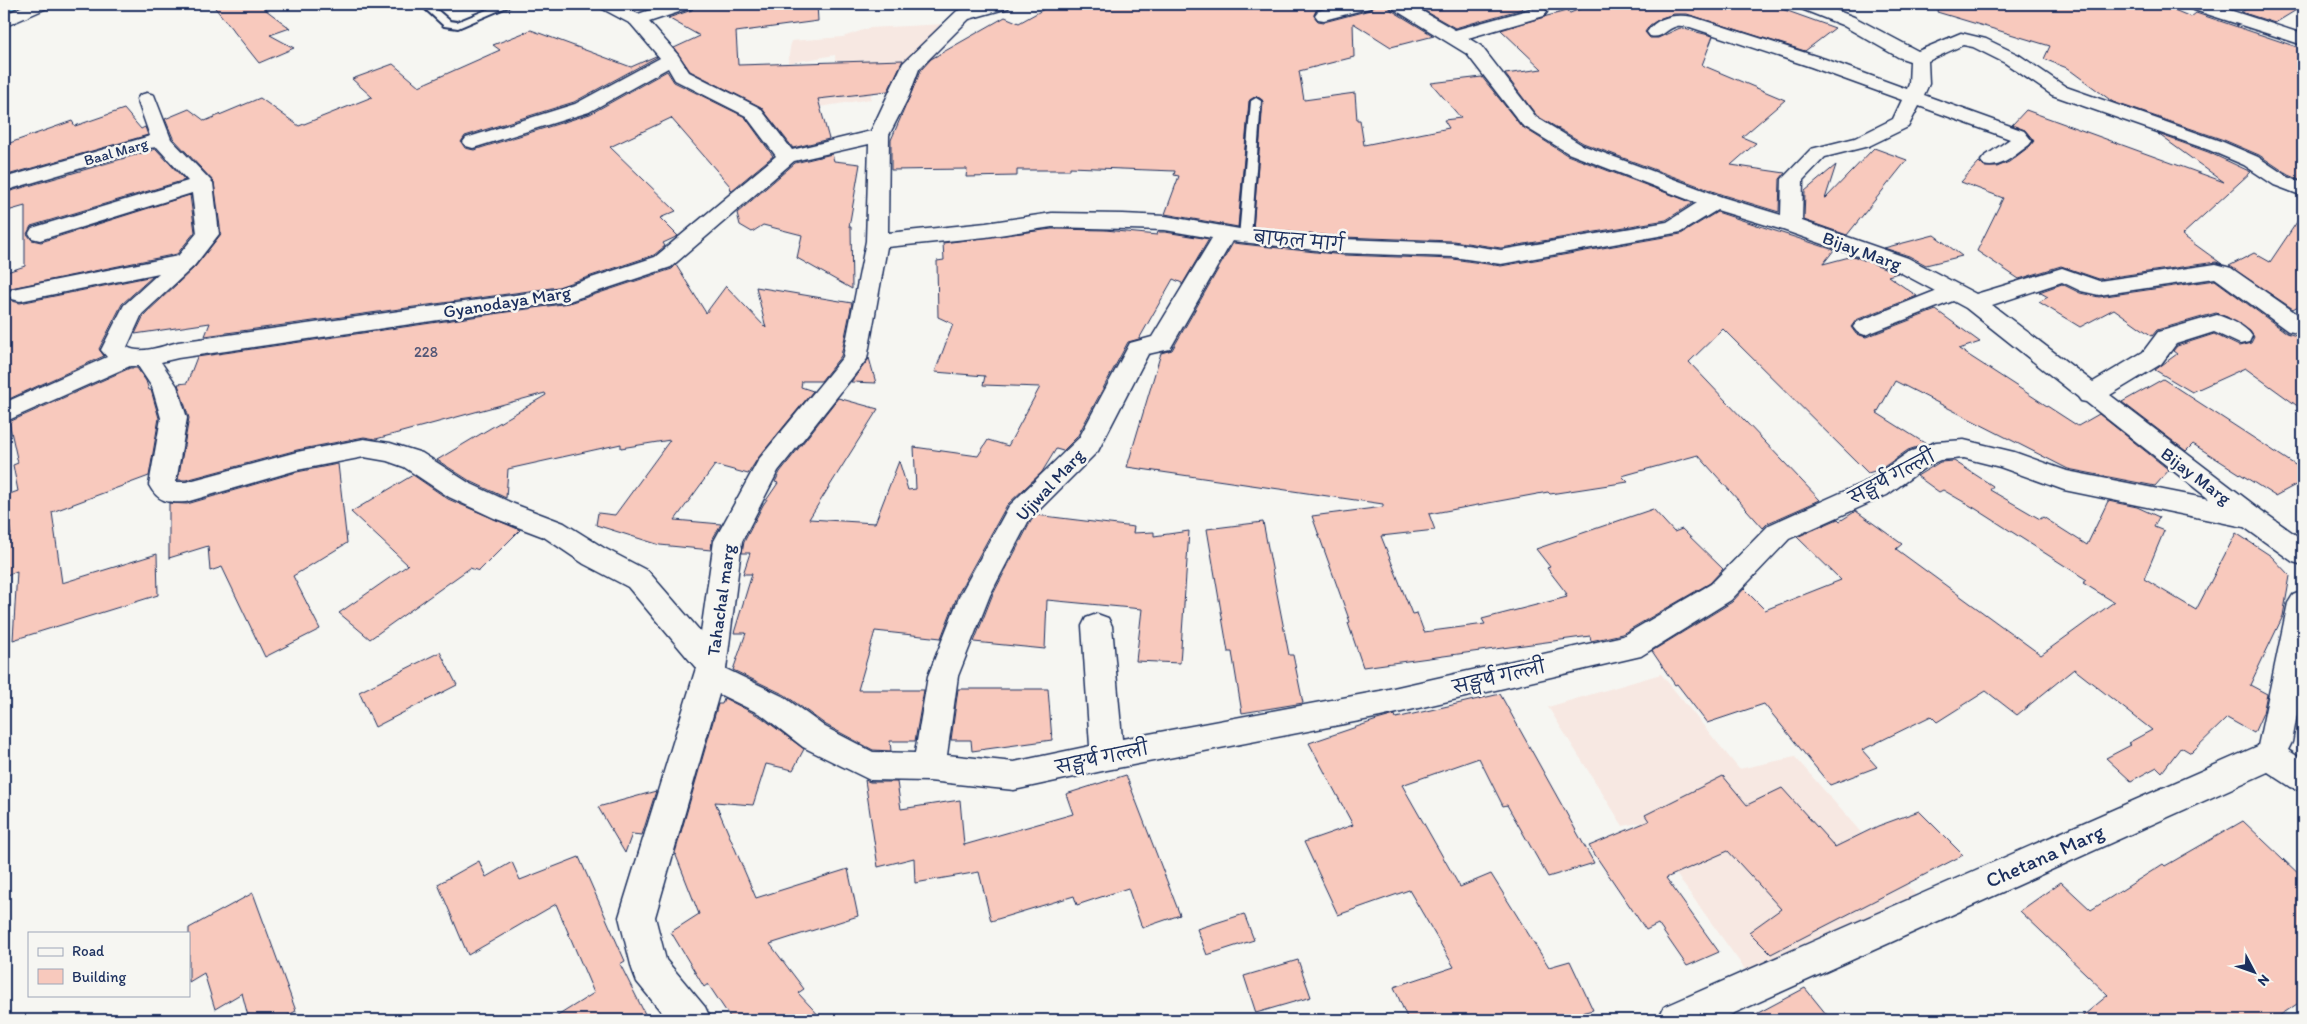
<svg xmlns="http://www.w3.org/2000/svg" width="2307" height="1024" viewBox="0 0 2307 1024" font-family="Itim,'Playpen Sans Deva',sans-serif">
<style>
.built{fill:#f7e8e2}
.lines{fill:none;stroke-linecap:round;stroke-linejoin:round}
.river{fill:#86cde8;fill-rule:evenodd}
.building{fill:#f8c9bd;stroke:#1b2f5e}
.lane-casing{stroke:#1b2f5e;stroke-width:4}
.street-casing{stroke:#1b2f5e;stroke-width:3}
.lane{fill:#f6f6f2;fill-rule:evenodd}
.street{fill:#f6f6f2;fill-rule:evenodd}
.labels{text-anchor:middle;stroke-width:5;stroke-linejoin:round;paint-order:stroke}
.far-street-label{font-size:15px;fill:#1b2f5e;stroke:#f6f6f2}
.number-label{font-size:15px;fill:#525676}
.street-label{font-size:18px;fill:#1b2f5e;stroke:#f6f6f2}
.near-street-label{font-size:21px;fill:#1b2f5e;stroke:#f6f6f2}
</style>
<rect width="100%" height="100%" fill="#f6f6f2"/>
<filter id="ink" filterUnits="userSpaceOnUse"><feTurbulence type="fractalNoise" baseFrequency=".02" numOctaves="2"/><feDisplacementMap in="SourceGraphic" scale="10" xChannelSelector="R" yChannelSelector="G"/><feConvolveMatrix kernelMatrix="1 2 1 2 8 2 1 2 1" color-interpolation-filters="sRGB"/></filter>
<g filter="url(#ink)">
<!-- built -->
<path class="built" d="M945,24l-48,53 -26,8v14l-52,8 -12,-5 29,-24 -1,-23 -47,8 3,-22 52,-4 26,-9z
M1661,674l78,95 56,-12 132,151 -167,82 -121,-167 -16,3 -75,-119z"/>
<g class="lines">
<!-- river -->
<path class="river" d="M4,4h29l-6,9 -23,7z"/>
</g>
<!-- building -->
<path class="building" d="M212,4h46l32,24 -20,7 24,13 -35,15z
M696,4h121l1,17 -82,11 2,33 165,-5 -15,31 -70,8 11,40 -36,9 -32,-41 -71,-36 -16,-23 26,-12 -32,-18 24,-8z
M1053,4h285l-22,6 -2,6 4,5 6,1 46,-12 5,-6h12l4,6 43,26 -43,11 -38,-24 1,34 -55,14 5,29 51,-7 2,27h3l4,25 85,-17 -5,-8 17,-2 -30,-35 51,-6 39,49 46,29 126,48 -27,17 -165,28 -48,-7 -110,-4 -90,-8 10,-128 -6,-5 -8,5 -11,126 -73,-13 14,-38 -5,-1 1,-4 -105,-4v3h-53v6l-51,1 1,-8 -76,1v-30l30,-70 10,-11 74,-42 14,6z
M1413,4h109v5l-67,19z
M1593,4h175l67,24 -30,23 -118,-37h-13l-13,4 -11,7 -5,7 5,6h8l22,-10 33,8 -11,29 83,35 -43,37 14,6 -25,22 54,8 -5,6 -1,33 -56,-17 -140,-52 -46,-27 -32,-42 37,-5 -41,-39 46,-14 20,-5 3,2z
M1939,4h221l31,13 5,-4 107,36v132l-14,-6 -30,-20 -35,-15 -111,-38 -46,-34 -23,-9 6,-13 -113,-34z
M2255,4h48v2l-28,17 -34,-11z
M531,30l100,37 25,-11 1,1 -83,45 -109,34 -4,6 4,6 9,2 116,-36 77,-43 7,11 71,35 28,39 -42,35 -1,-5 -59,-68 -61,29 66,64 -16,7 18,18 -15,7 2,3 -11,9 -96,32 -353,49 5,-13 -75,11 9,-19 51,-48 26,-33 -7,-52 -41,-44 -8,-19 24,-10 16,12 55,-23 39,28 73,-29 -20,-18 41,-15 26,22 81,-36 -7,-5z
M124,109l17,20 4,-2 3,8 -144,41v-31l68,-24 3,5z
M2026,110l198,72 -66,-48 50,18 43,20 -69,63 40,29 -6,-2 -117,17 -38,-13 -42,13 -42,-28 26,-53 -42,-16 18,-20 5,5h13l12,-5 21,-16 4,-5 -9,-11 -13,-5z
M1874,148l33,12 -60,75 -43,-15 1,-29 31,-26 -11,34z
M156,149l29,31 -154,46 -4,8 5,6 9,2 149,-47 5,37 -18,22 -166,34 -4,7 5,6 8,2 133,-27 -31,28 -23,45 5,7 -95,43 -5,-11v-115l21,-7v-60l-21,6v-19z
M832,154l2,7 26,3 -11,63h2l1,62 -55,-31 5,-23 -39,-10 -11,7 -12,-7 -3,-12 58,-50z
M1717,212l117,38 -11,14 30,-8 45,17 -10,3 29,20 -61,24 -5,7 5,7 10,3 70,-27 44,32 -21,7 119,77 21,-12 70,56 -14,16 -87,-17 -173,-88 -18,32 49,31 -18,6 -27,19 -13,4 -145,-144 -34,33 131,138 -52,23 -5,5 -65,-73 -76,21 6,6 -78,12 -2,-2 -119,22 6,16 -54,6 31,78 5,-1 7,19 61,-8 -3,-5 85,-22 -2,-3h2l-20,-26 3,-1 -14,-18 117,-40 21,23 8,-3 41,40 -13,14 -88,51 -31,7 -1,-5 -227,31 -15,-44 2,-1 -38,-106 71,-9v-3l-256,-37 34,-114 11,-3 61,-107 110,12 110,4 48,7 180,-32z
M2303,213v90l-10,6 -64,-43 25,-13 16,9z
M1052,229l53,1 52,5 1,-3h7l44,7 -27,46v-2l-9,-4 -34,60 -11,3 -51,95 -14,14 -7,-2 -14,23 -35,33 -49,89 -17,44 -66,-7 -17,59h66l-9,51h-25l1,10 -18,-1 -47,-25 -41,-30 -52,-25 13,-37h-12l18,-59h-9l7,-21h-8l2,-11 19,-37 15,-22 -3,-1 5,-10 58,-74 40,11 -69,110 66,4 24,-62 9,29 8,-1 -2,-42 64,9 10,-16 20,6 32,-59 -57,-2 2,-9 -50,-4 18,-48 -15,-7 -1,-56 7,-1 -1,-17z
M1934,235l28,21 -36,9 -17,-9 -25,-8z
M676,265l30,48 20,-27 40,42 -10,-41 96,16 -11,53 -20,25h-19l-1,6 12,4 -55,67 -10,16 -33,-9 -40,55 46,4 -9,16 -1,10 -51,-5 -64,-20 2,-12 17,2 55,-75 -49,8v-4l-113,25 -2,29 -36,-17 -33,-21 109,-65 -1,-2 -169,46 -12,-2 -67,13 -111,30h-8l11,-62 -11,-34 9,-1 10,-26 372,-54 103,-34z
M2215,280l72,53 16,5v72l-58,-42 -53,24 -37,-22 22,-16 -4,-3 4,-5 37,-12 25,12 12,-3 3,-6 -4,-6 -23,-14 -11,-4 -59,17 -5,6 -38,-27 -34,18 -41,-25 9,-5 -9,-5 23,-8 18,9 19,4z
M869,358l7,25 -25,-1 17,-22z
M130,368h7l9,13 3,9h2l8,28 -10,58 -97,36 10,71 95,-29 1,41 -145,45 4,-69 -13,5v-38l7,-3 -7,-39 14,-5 -5,-26 5,-2 -9,-41z
M2163,379l140,91v11l-28,15 -82,-52 -7,7 -64,-49z
M1954,461l39,25 -3,4 50,29 3,-2 44,28 21,-44 29,6 22,10 -5,10 10,4 -20,48 52,31 40,-77 35,23 19,20 -7,40 -33,69 17,9 -4,19 -9,20 -27,-15 -36,35 -10,-6 -19,25 -5,-5 -26,14 -25,-23 25,-13 -3,-2 24,-13 -78,-61 -57,46 -31,-24 -49,31 -6,-6 -69,34 15,17 -47,18 -66,-81 -57,19 -30,-39 -2,1 -23,-34 80,-49 12,-13 21,21 76,-30 -44,-43 41,-18 2,2 16,-10 46,33 -6,5 145,106 73,-53 -31,-19 4,-3 -111,-71 -33,-19 -4,2 -22,-16 23,-14z
M338,464l9,79 -54,33 27,53 -55,28 -43,-90 -12,4 -2,-25 -39,12v-55l18,1 110,-32z
M413,475l35,24 72,31 -41,41 -9,-3 -100,71 -31,-26 69,-48 -57,-53z
M1036,515l98,12 -1,6 21,-1v4l35,-5 -9,132 -44,-2 6,-52 -95,-9 -2,49 -71,-7 18,-46 39,-75z
M1263,522l26,133h4l10,48 -61,10 -10,-61h-4l-21,-123z
M440,652l17,33 -82,42 -16,-35z
M958,689h90l4,51 -80,11 -1,-11h-20z
M1500,694l94,169 -46,14 -41,-72 -4,1 -24,-48 -77,27 58,102 31,-13 58,93 21,-6 23,49 -40,10h-145l-14,-33 60,-20 -45,-77 -71,25 -34,-73 49,-17 -44,-82 68,-23 18,-5 1,3z
M724,698l37,19 43,32 -11,21 -27,-6 -13,41 -38,-3 41,96 92,-29 10,47 -88,28 34,45 -6,4 25,27h-91l-24,-36 -4,3 -33,-55 28,-18 -24,-61 43,-149h4z
M1126,775l54,140 -38,13 -14,-40 -51,17 -3,-9 -83,25 -12,-49 -64,11 -1,-25 -36,9 -13,-87 5,2h27l4,27 59,-9 4,45 109,-31 -7,-20z
M1723,776l24,29 35,-17 53,59 43,-21 41,-15 44,44 -192,99 -22,-22 32,-23 -53,-58 -62,27 53,74 -32,14 -29,-42 -12,6 -57,-84 60,-25 -4,-6z
M656,791l-14,44 -10,-1 -7,19 -27,-46z
M2243,821l60,57v122l-30,20h-195l30,-25 -88,-84 41,-29 30,28 72,-46 2,2z
M579,857l46,104 -5,3 28,56h-97l43,-27 -38,-89 -88,51 -30,-71 41,-23 7,16 26,-15 8,18z
M253,893l43,118 -17,9h-30l-7,-27 -27,16 -11,-36 -15,9v-54z
M1244,914l10,26 -47,15 -10,-26z
M1298,960l13,37 -55,16 -12,-37z
M1805,988l26,32h-86z"/>
<g class="lines">
<defs>
<path id="lane" d="M420,4h10l20,17 7,1 44,-18h13l-56,24 -14,-2z
M1256,98l5,3 -10,136 -6,4 -6,-4 12,-136z"/>
<path id="street" d="M27,4h23l-3,4 -43,19v-12z
M598,4h22l18,10 30,-10h26l-3,4 -42,14 29,33 11,17 71,36 32,42 79,-19 32,-68 54,-52 26,-7h28l-3,4 -39,11 -50,50 -10,27 -20,39 -1,98 98,-10 66,-10 71,1 42,2 80,14 98,9 110,4 48,7 166,-28 30,-19 -129,-50 -46,-28 -55,-71 -75,-46 -3,-4h21l45,26 83,-23 6,1 3,4 -3,4 -76,22 13,8 55,71 46,28 140,52 59,18 1,-36 29,-30 44,-11 38,-19 9,-19 -91,-33 -121,-40c-4,0 -9,-2 -13,-1 -12,3 -14,13 -27,10l-3,-4c11,-16 29,-18 46,-15l132,42 82,30 2,-5 1,-23 -12,-4 -56,-32 -43,-17 -3,-4h24l34,13 64,34 43,-18 25,6 33,16 47,32 157,55 35,15 30,20 15,6v13l-29,-11 -30,-20 -35,-15 -157,-55 -47,-32 -32,-16 -10,-2 -35,16 1,23 -5,11 100,36 8,10 -3,4c-13,9 -29,25 -45,20l-3,-4 3,-4 26,-18 -91,-33 -11,21 -39,19 -44,11 -22,23 -1,41 106,37 68,36 86,-26 37,13 117,-17 15,4 72,50v16l-15,-3 -73,-53 -116,17 -18,-4 -19,-9 -70,23 101,77 50,-30 15,-20 59,-17c12,4 28,10 35,21l-3,6 -9,2 -26,-12 -38,12 -15,20 -51,31 152,116 41,29v25l-10,-3 -49,-35 -180,-37 -64,-23 -36,-9 -24,2 -13,6 -40,29 -98,44 -58,61 -90,56 -261,61 -273,53 -93,20 -85,-9 -59,-1 -67,-33 -41,-32 -43,-21 -64,223 11,43 39,47 6,13h-43l-31,-38 -5,-13 -13,-52 77,-249 -68,-81 -44,-23 -40,-27 -50,-19 -45,-21 -45,-30 -17,-6 -23,-4 -67,13 -111,32c-18,1 -28,0 -37,-17l12,-67 -9,-31 -14,-21h-8l-126,56v-19l103,-46 -6,-7 23,-45 35,-32 -139,28 -8,-2 -4,-5 4,-5 166,-33 19,-23 -5,-40 -152,47 -8,-2 -3,-5 3,-5 156,-47 -31,-34 -8,1 -145,43v-13l146,-42 -13,-37 3,-4 7,-2 7,2 17,44 42,44 6,51 -25,32 -52,48 -15,33c14,8 36,-1 51,-5l380,-53 97,-32 121,-101 -30,-40 -71,-36 -7,-12 -79,44 -116,36 -7,-2 -3,-4 3,-4 109,-34 85,-46 -29,-34 -30,-16zM869,144l-3,97 -23,116 -84,102 -45,82 -13,91 -53,-61 -44,-23 -40,-25 -50,-19 -45,-21 -47,-30 -32,-10 -26,-4 -67,13 -111,30h-10l11,-64 -10,-32 -16,-24 17,-4 391,-57 102,-34 123,-106zM1717,210l66,20 109,38 43,23 -78,31 -4,5 4,5 8,3 8,-3 80,-31 13,7 112,89 3,4 5,1 123,97 -142,-28 -53,-19 -50,-12 -28,2 -27,10 -42,29 -98,44 -58,59 -88,52 -243,55 -258,48 -10,-113 -4,-8 -11,-4 -11,4 -4,8 8,120 -76,16 -67,-7 11,-79 32,-81 39,-75 69,-69 50,-97 22,-5 62,-108 111,12 110,4 48,7 180,-32zM1052,227l113,3 47,8 -60,99 -22,6 -51,95 -70,68 -49,89 -32,81 -13,77 -42,-1 -48,-25 -41,-30 -58,-28 16,-128 36,-70 89,-112 20,-112 99,-10z
M1345,4h28l-3,4 -46,12 -6,-1 -3,-4 3,-4z
M2185,4h26l92,30v11l-115,-37z
M2303,591v90l-11,61 -4,8 15,10v31l-12,-4 -23,-15 -549,248h-61l6,-13 594,-261 30,-143 5,-8z"/>
</defs>
<!-- lane casing -->
<use href="#lane" class="lane-casing"/>
<!-- street casing -->
<use href="#street" class="street-casing"/>
<!-- lane -->
<use href="#lane" class="lane"/>
<!-- street -->
<use href="#street" class="street"/>
</g>
</g>
<g class="labels">
<!-- far-street labels -->
<g class="far-street-label">
<text transform="translate(116 152) rotate(-16)" y="5">Baal Marg</text>
</g>
<!-- number labels -->
<g class="number-label">
<text x="426" y="357">228</text>
</g>
<!-- street labels -->
<g class="street-label">
<text transform="translate(1299 241) rotate(5)" y="6">बाफल मार्ग</text>
<text transform="translate(1862 251) rotate(20)" y="6">Bijay Marg</text>
<text transform="translate(507 302) rotate(-9)" y="6">Gyanodaya Marg</text>
<text transform="translate(2196 476) rotate(37)" y="6">Bijay Marg</text>
<text transform="translate(1892 477) rotate(-28)" y="6">सङ्घर्ष गल्ली</text>
<text transform="translate(1050 485) rotate(-47)" y="6">Ujjwal Marg</text>
<text transform="translate(721 600) rotate(-82)" y="6">Tahachal marg</text>
<text transform="translate(1499 677) rotate(-13)" y="6">सङ्घर्ष गल्ली</text>
<text transform="translate(1102 758) rotate(-12)" y="6">सङ्घर्ष गल्ली</text>
</g>
<!-- near-street labels -->
<g class="near-street-label">
<text transform="translate(2045 856) rotate(-24)" y="7">Chetana Marg</text>
</g>
</g>
<!-- margin -->
<rect width="2307" height="1024" fill="none" stroke="#f6f6f2" stroke-width="20"/>
<rect x="10" y="10" width="2287" height="1004" fill="none" stroke="#1b2f5e" stroke-width="2" filter="url(#ink)"/>
<!-- legend -->
<rect x="28" y="932" width="162" height="65" fill="#f6f6f2" stroke="#9ea6b7"/>
<rect x="38" y="948" width="25" height="8" fill="#f6f6f2" stroke="#9ea6b7"/>
<text x="72" y="956" font-size="15" fill="#1b2f5e">Road</text>
<rect x="38" y="969" width="25" height="15" fill="#f8c9bd" stroke="#9ea6b7"/>
<text x="72" y="982" font-size="15" fill="#1b2f5e">Building</text>
<!-- north arrow -->
<g transform="translate(2254 972) rotate(131)" stroke="#f6f6f2" stroke-width="4" paint-order="stroke">
<path d="M0-4L9 19L0 12L-9 19Z" fill="#1b2f5e"/>
<text y="-8" font-size="14" font-weight="bold" text-anchor="middle" fill="#1b2f5e">N</text>
</g>
</svg>
